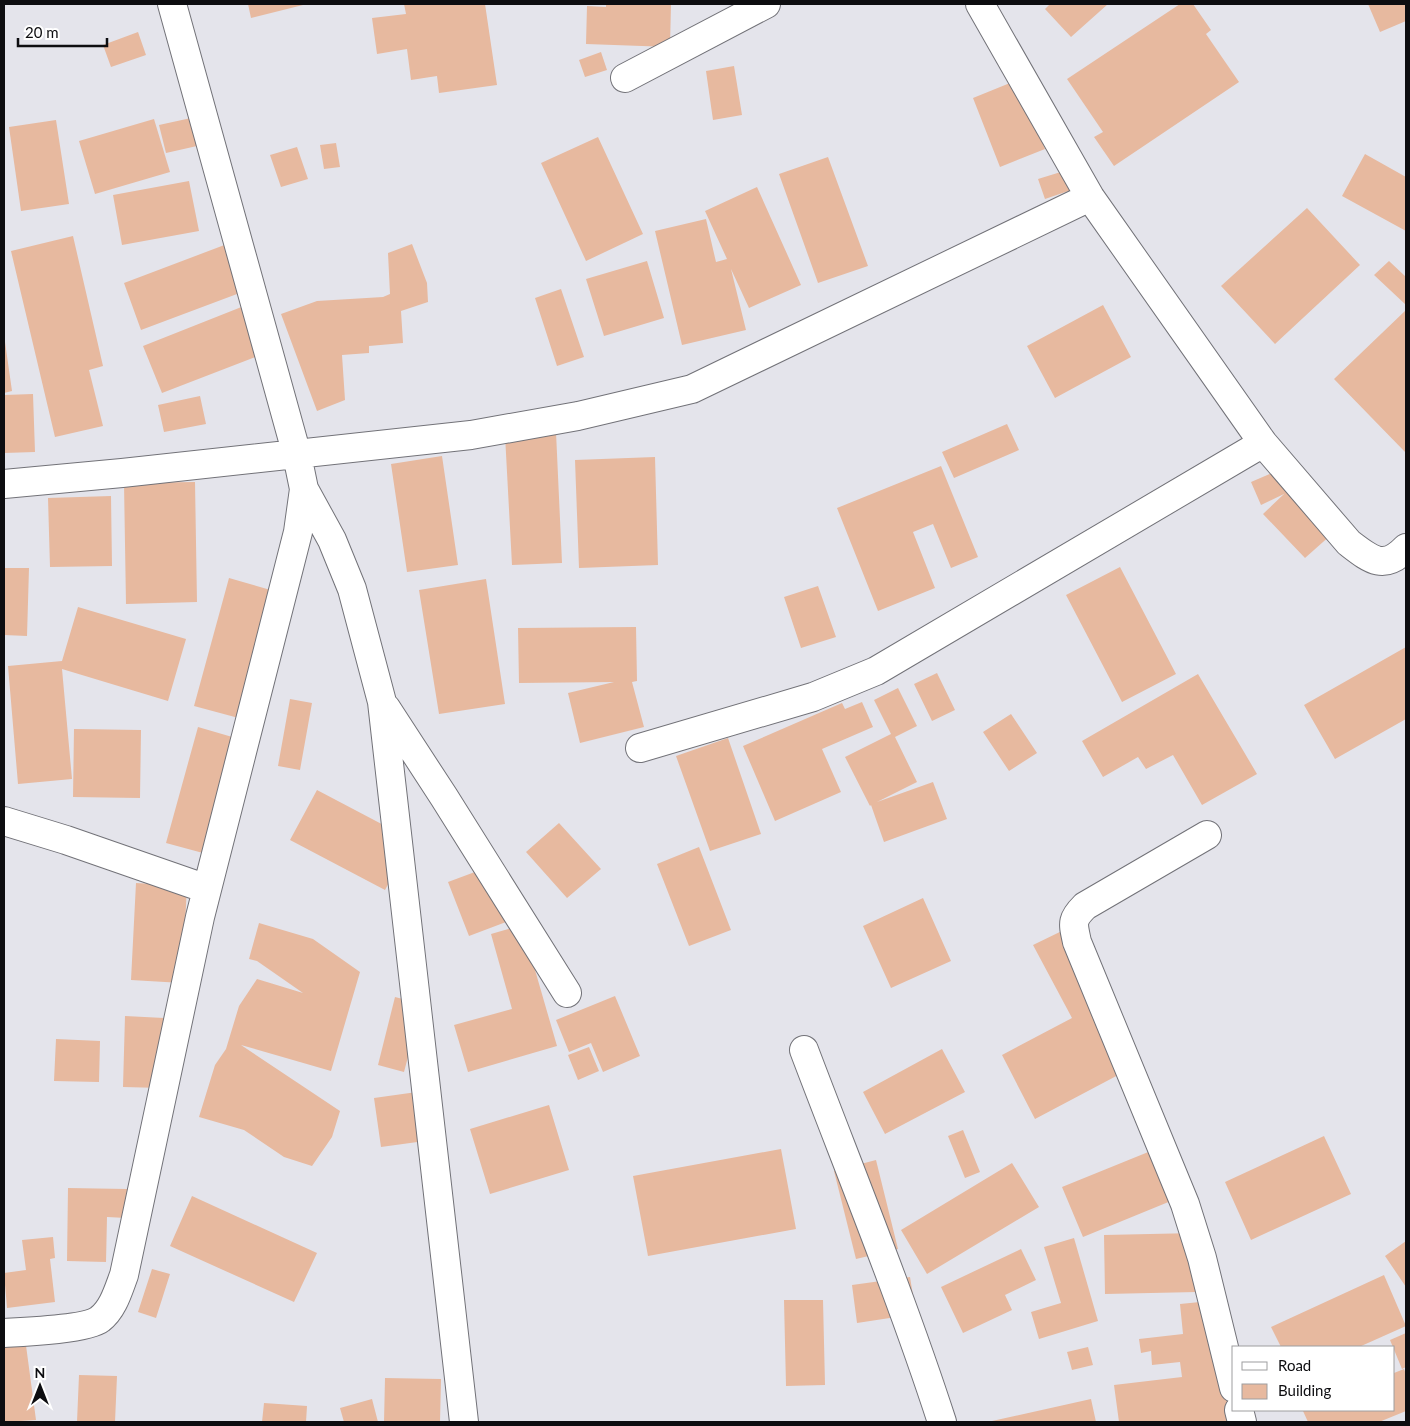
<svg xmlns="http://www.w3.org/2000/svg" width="1410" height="1426" viewBox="0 0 1410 1426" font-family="Lato,sans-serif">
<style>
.building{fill:#e7b99f}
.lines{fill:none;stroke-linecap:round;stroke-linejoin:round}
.minor-casing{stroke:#727278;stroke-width:30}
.minor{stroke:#fff;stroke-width:28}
</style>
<rect width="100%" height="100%" fill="#e4e4eb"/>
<!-- building -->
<path class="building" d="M248,4h59l-56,14z
M404,4h81l12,81 -58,8 -2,-17 -26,4 -4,-31 -30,5 -5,-36 34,-4z
M606,4h65l-1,43 -84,-3 1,-38 19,1z
M1050,4h58l-37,33 -26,-28z
M1180,4h13l18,26 -5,4 33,48 -125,84 -20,-29 9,-5 -36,-53z
M1368,4h38v17l-26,11z
M138,32l8,23 -35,12 -8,-22z
M601,52l6,18 -22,7 -6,-17z
M734,66l8,49 -29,5 -7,-49z
M1030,75l11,64 4,10 -45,18 -27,-69z
M191,118l6,28 -31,7 -7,-28z
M154,119l16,53 -75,22 -16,-53z
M56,120l13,84 -48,7 -12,-84z
M598,137l45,97 -57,27 -45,-98z
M336,143l4,24 -16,2 -4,-24z
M297,147l11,32 -27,8 -11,-32z
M1365,154l41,23v54l-64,-35z
M828,157l40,109 -50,17 -39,-109z
M1077,167l6,19 -38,13 -7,-20z
M189,181l10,50 -77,14 -9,-50z
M757,187l44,98 -52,23 -18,-39 15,61 -64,15 -27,-114 51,-12 10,43 11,-3 -22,-48z
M1307,208l53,57 -85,79 -54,-58z
M73,236l30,130 -14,4 14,56 -48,11 -44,-186z
M235,241l18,47 -112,42 -17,-47z
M412,244l15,39 1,19 -27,9 2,32 -34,3v7l-27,2 3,45 -28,11 -36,-97 36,-13 66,-4 7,-3 -2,-41z
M647,261l17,57 -60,18 -18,-57z
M1389,261l17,16v28l-32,-30z
M561,289l23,68 -27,9 -22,-68z
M249,304l19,48 -106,41 -19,-47z
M1103,305l28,52 -76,41 -28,-52z
M1406,310v143l-72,-74z
M4,342h1l7,49 -8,2z
M33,394l2,58 -31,1v-58z
M200,396l6,28 -42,8 -6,-27z
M1007,424l12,26 -65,28 -12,-26z
M556,432l6,131 -50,2 -7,-130z
M442,456l16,109 -51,7 -16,-108z
M655,457l3,108 -79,3 -4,-108z
M941,466l37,91 -27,11 -18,-44 -20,8 22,56 -57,23 -41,-103z
M1279,470l53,64 -27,24 -42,-44 21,-20 -23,11 -10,-23z
M195,482l2,120 -71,2 -2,-121z
M111,496l1,70 -62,1 -2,-69z
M1120,567l56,107 -54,28 -56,-107z
M4,568h25l-2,68 -23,-1z
M229,578l52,15 -35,127 -52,-14z
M486,579l19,125 -66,10 -20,-124z
M818,586l18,51 -35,11 -17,-51z
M78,607l108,32 -18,62 -106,-32 10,110 -54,5 -10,-118 54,-5z
M636,627l1,54 -5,1 12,45 -64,16 -12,-50 46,-11 -95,1 -1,-55z
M1406,647v72l-71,40 -31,-54z
M937,673l18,37 -23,11 -18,-37z
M1198,674l59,100 -55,31 -29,-50 -27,14 -8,-12 -35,20 -21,-36z
M898,688l19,38 -22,11 22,45 -40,20 56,-20 14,37 -63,23 -13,-37 -1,1 -25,-49 46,-23 -17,-34z
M290,699l22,4 -12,67 -22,-4z
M862,702l11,25 -51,22 19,43 -66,29 -32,-75 99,-43 3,6z
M1011,714l26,39 -28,18 -26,-39z
M198,727l48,14 -32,115 -48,-13z
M74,729l67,1 -1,68 -67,-1z
M728,738l33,96 -51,17 -34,-95z
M317,790l95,50 -27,50 -95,-50z
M559,823l42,46 -34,29 -41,-46z
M699,847l32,83 -42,16 -32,-82z
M491,866l20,54 -42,16 -21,-54z
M136,883l51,3 -5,97 -51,-3z
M923,898l28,63 -60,27 -28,-62z
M259,923l54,16 47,33 -29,99 -90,-26 99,66 -8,26 -20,29 -28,-9 -40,-27 -45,-13 16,-52 11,-16 13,-43 18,-27 46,14 -46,-32 -8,-2z
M522,925l35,121 -89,26 -14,-47 58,-16 -21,-75z
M1068,928l71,136 -104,55 -33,-64 70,-37 -39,-73z
M615,996l25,60 -37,16 -12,-29 -22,9 -13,-32z
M395,997l27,7 -18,68 -26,-7z
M125,1016l39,2 -2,70 -39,-1z
M56,1039l44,2 -1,41 -45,-1z
M589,1047l10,24 -21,9 -10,-25z
M942,1049l23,43 -80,42 -22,-42z
M424,1091l8,49 -51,7 -7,-49z
M549,1105l20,65 -79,24 -20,-65z
M963,1130l17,42 -15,6 -17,-42z
M1324,1136l27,58 -100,46 -26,-58z
M1168,1144l20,50 -105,43 -21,-50z
M781,1149l15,80 -148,27 -15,-80z
M876,1160l22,89 -42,10 -22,-88z
M1012,1163l27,44 -112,67 -26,-44z
M68,1188l59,1 -1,29 -19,-1 -1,45 -39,-1z
M192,1196l125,57 -23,49 -124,-56z
M1196,1233l1,59 -92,2 -1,-59z
M53,1237l2,21 -5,1 5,43 -48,6 -3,-35 22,-3 -4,-30z
M1074,1238l24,83 -59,18 -8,-27 30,-9 -17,-56z
M1406,1241v46l-21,-31z
M1021,1249l15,31 -31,15 7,15 -49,23 -22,-46z
M152,1269l18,5 -14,44 -18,-6z
M1384,1275l22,51 -47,21h-78l-10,-20z
M910,1277l6,37 -59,9 -5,-38z
M784,1300h39l2,85 -39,1z
M1220,1300l15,122h-116l-5,-37 68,-8 -2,-15 -28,3 -1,-14 -10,2 -2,-14 44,-5 -3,-30z
M1406,1333v34l-4,2 -12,-29z
M25,1338l11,82 -32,2v-81z
M1088,1347l5,18 -21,5 -5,-18z
M1404,1369l2,5v37l-27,11h-71l-5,-11 3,-1h88v-37z
M79,1375l38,1 -2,46h-38z
M385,1378l56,1 -1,43h-56z
M372,1399l6,23h-34l-4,-14z
M1091,1399l5,23h-103l-1,-1z
M264,1403l43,3 -1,16h-44z"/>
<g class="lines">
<defs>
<path id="minor" d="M980,4l110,193 173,246 86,100c22,17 35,28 57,5
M625,78l141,-74
M4,484l118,-11 349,-38 107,-19 114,-27 398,-192
M304,489l28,51 20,49 30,113 82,720
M386,708l58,89 123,196
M640,748l173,-51 63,-26 387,-228
M4,821l62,19 141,49
M1207,835l-122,71c-14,14 -12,17 -8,36l108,262 17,54 32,130
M804,1050c47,124 97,246 138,372
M4,1333c18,-1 84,-4 96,-14 13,-10 18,-28 24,-44l76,-358 98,-385 6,-43 -7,-34 -125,-451
M1239,1410l3,12"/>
</defs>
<!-- minor casing -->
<use href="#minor" class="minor-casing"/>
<!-- minor -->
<use href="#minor" class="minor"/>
</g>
<!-- border -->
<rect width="1410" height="1426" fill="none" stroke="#0d0d10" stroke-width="10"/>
<!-- legend -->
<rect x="1232" y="1346" width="162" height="65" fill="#ffffff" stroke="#9e9e9f"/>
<rect x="1242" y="1362" width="25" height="8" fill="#ffffff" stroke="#9e9e9f"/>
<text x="1278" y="1371" font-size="15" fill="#0d0d10">Road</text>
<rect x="1242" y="1384" width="25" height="15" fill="#e7b99f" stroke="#9e9e9f"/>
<text x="1278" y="1396" font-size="15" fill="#0d0d10">Building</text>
<!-- north arrow -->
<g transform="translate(40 1386)" stroke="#ffffff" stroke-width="4" paint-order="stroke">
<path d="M0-4L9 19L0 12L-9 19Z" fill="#0d0d10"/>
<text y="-8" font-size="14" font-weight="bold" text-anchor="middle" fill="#0d0d10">N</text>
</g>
<!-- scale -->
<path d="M18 38v8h89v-8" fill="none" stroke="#0d0d10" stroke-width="2.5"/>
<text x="25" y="38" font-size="15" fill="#0d0d10" stroke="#ffffff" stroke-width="4" paint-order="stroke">20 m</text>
</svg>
